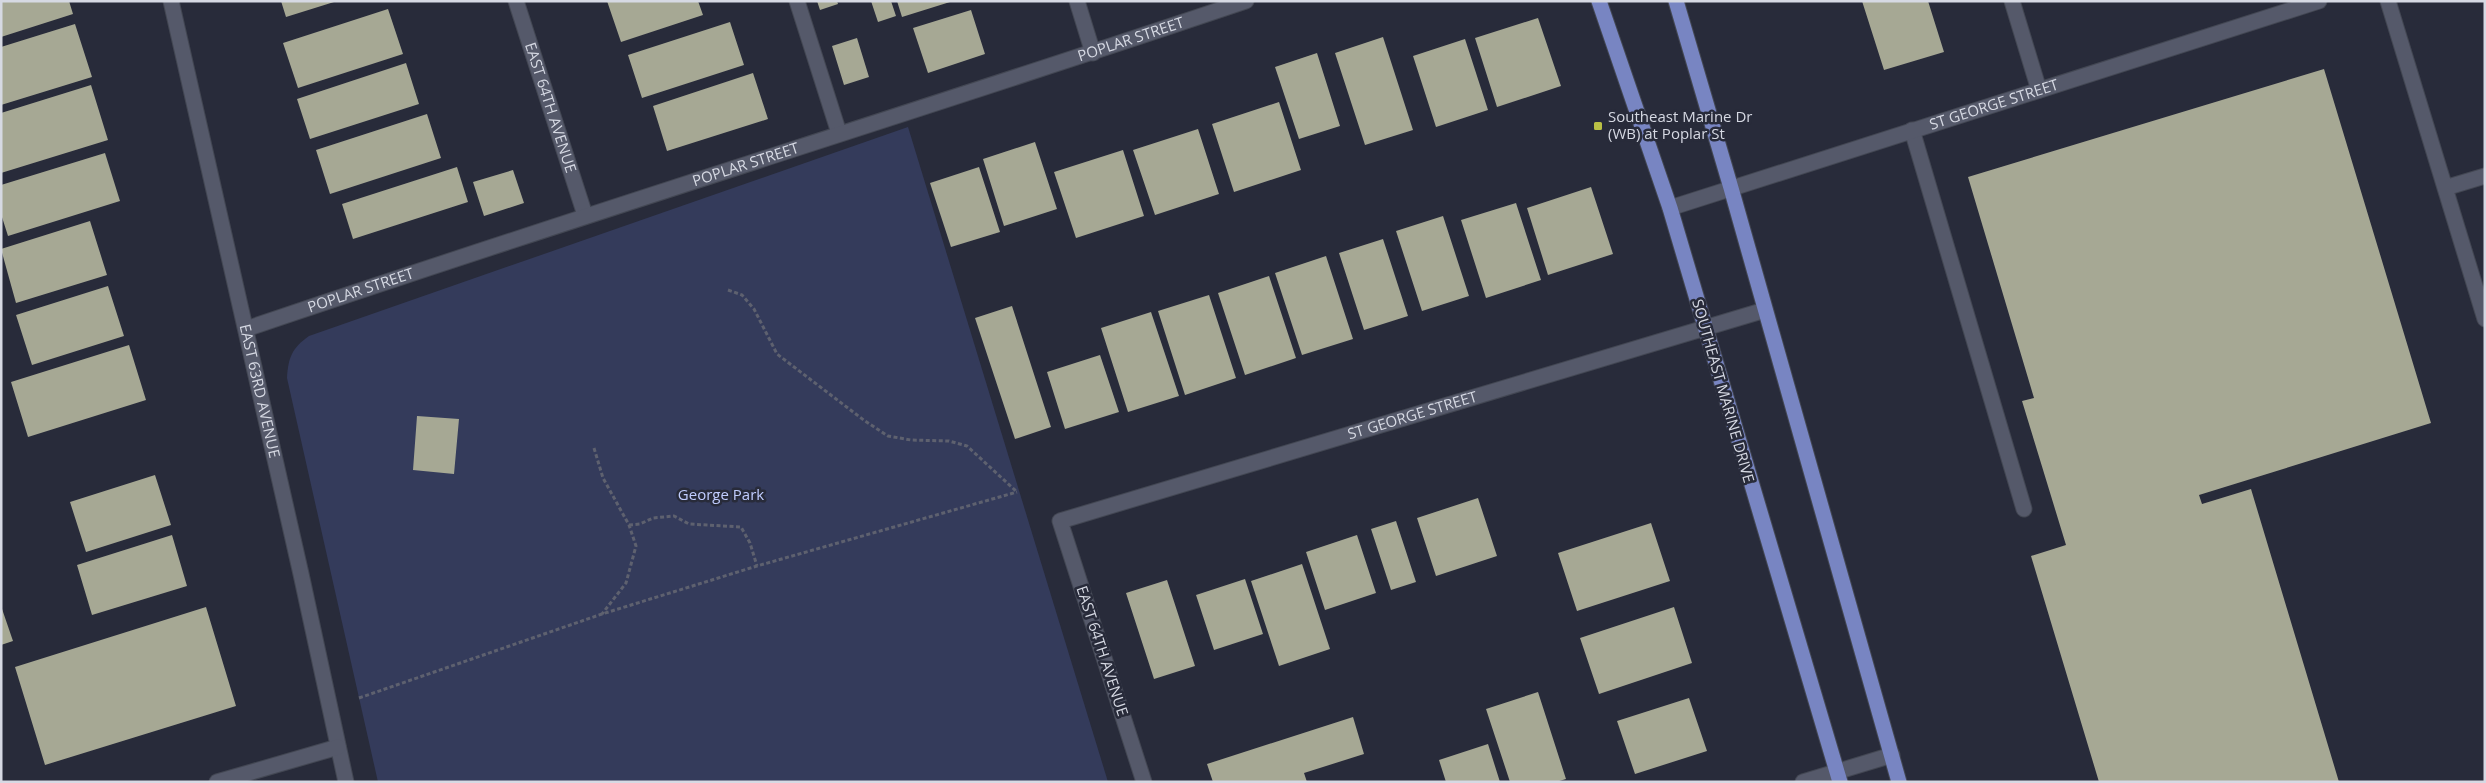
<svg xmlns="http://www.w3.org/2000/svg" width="2486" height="783" viewBox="0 0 2486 783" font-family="'Open Sans',sans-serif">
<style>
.green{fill:#343b5b}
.building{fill:#a6a894}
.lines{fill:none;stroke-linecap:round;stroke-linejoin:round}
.lane-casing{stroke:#434753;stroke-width:17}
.street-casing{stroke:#434753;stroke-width:17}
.primary-casing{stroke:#434753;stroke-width:17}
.path{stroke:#5e616f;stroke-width:3;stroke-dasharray:4 2.5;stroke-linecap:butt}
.lane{stroke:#55596a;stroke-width:15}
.street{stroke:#55596a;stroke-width:15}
.primary{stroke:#7885c2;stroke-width:15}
.poi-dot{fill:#bac045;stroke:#282b3a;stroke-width:2}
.labels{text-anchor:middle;stroke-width:5;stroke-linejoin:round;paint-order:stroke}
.street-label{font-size:15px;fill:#d6d9e3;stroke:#282b3a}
.poi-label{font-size:15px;fill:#d6d9e3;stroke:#282b3a;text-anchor:start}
.park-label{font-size:15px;fill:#c1cdff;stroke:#282b3a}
</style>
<rect width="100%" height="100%" fill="#282b3a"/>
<!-- green -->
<path class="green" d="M908,127l200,655h-730l-91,-404c1,-20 5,-30 22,-42z"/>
<!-- building -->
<path class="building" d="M1,1h68l4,13 -72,23z
M281,1h53v1l-48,15z
M607,1h91l5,14 -82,27z
M817,1h20l1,3 -18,6z
M871,1h20l5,15 -18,6z
M897,1h53v1l-48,15z
M1862,1h66l16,51 -60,18z
M388,9l15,45 -105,34 -15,-45z
M971,10l14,44 -57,19 -15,-45z
M1538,18l23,68 -64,21 -22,-69z
M730,22l14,43 -102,33 -14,-43z
M75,24l17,53 -91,28v-58z
M1383,37l30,93 -48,15 -30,-92z
M857,38l12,39 -25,8 -12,-39z
M1465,39l23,71 -52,17 -23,-71z
M1317,53l23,73 -41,13 -24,-72z
M406,63l13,41 -109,35 -13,-40z
M2324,69l107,354 -232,72 3,9 49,-15 88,293h-240l-68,-226 35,-11 -44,-144 12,-3 -66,-221z
M753,73l15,46 -101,32 -14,-45z
M91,85l17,55 -107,33v-60z
M1279,102l22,68 -67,22 -22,-68z
M427,114l14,44 -111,36 -14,-44z
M1198,129l21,65 -64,21 -22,-65z
M1035,142l22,67 -53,17 -21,-67z
M1123,150l21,66 -68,22 -22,-66z
M105,153l15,48 -112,35 -7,-22v-29z
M457,167l11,35 -115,37 -11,-35z
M979,167l21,65 -49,15 -21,-64z
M513,170l11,33 -40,13 -11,-34z
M1591,187l22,67 -65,21 -21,-67z
M1516,203l25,77 -55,18 -25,-78z
M1443,216l26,80 -47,15 -26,-80z
M90,221l17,54 -91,28 -15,-54z
M1383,239l25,77 -44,14 -25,-77z
M1326,256l27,83 -51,16 -27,-82z
M1269,276l27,82 -51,17 -27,-82z
M108,286l16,50 -92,29 -16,-50z
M1209,295l27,83 -51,17 -27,-84z
M1012,306l39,121 -36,12 -40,-121z
M1151,312l28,84 -51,16 -27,-84z
M129,345l17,55 -118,37 -17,-55z
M1100,355l19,57 -54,17 -18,-57z
M417,416l42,3 -5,55 -41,-4z
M155,475l16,50 -85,27 -16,-50z
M1478,498l19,58 -61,20 -19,-58z
M1396,521l20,61 -25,8 -20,-61z
M1651,523l19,58 -93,30 -19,-58z
M172,535l15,51 -95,29 -15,-50z
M1357,535l19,58 -51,17 -19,-58z
M1302,564l28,85 -51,17 -28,-85z
M1245,579l18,55 -49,16 -18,-55z
M1167,580l28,86 -41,13 -28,-86z
M1,606l12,35 -12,4z
M206,607l30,99 -191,59 -30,-98z
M1674,607l18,56 -93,31 -19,-56z
M1538,692l28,87 -10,3h-46l-24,-73z
M1689,698l18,53 -72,23 -18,-53z
M1353,717l11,37 -60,19 3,9h-94l-6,-18z
M1488,744l12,38h-54l-7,-22z"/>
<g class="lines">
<defs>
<path id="lane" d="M797,1l42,132
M2012,1l27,89
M2388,1l97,318
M1912,130l112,379
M2445,188l40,-12"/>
<g id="street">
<path id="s1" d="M171,1l130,573 45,208"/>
<path id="s2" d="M516,1l69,214"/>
<path d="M1077,1l16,52"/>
<path id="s3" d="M1670,208l649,-207"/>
<path id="s4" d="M246,329c332,-113 667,-216 1000,-328"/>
<path d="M217,782l121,-35"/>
<path id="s5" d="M1144,782l-84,-261 705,-211"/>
<path d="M1803,782l89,-27"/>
</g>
<path id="primary" d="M1599,1l71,207 170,574
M1676,1l55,187 168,594"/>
</defs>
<!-- lane casing -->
<use href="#lane" class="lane-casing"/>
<!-- street casing -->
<use href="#street" class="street-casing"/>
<!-- primary casing -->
<use href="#primary" class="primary-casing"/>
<!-- path -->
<path class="path" d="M728,290l14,5 12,14 23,45 88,67 23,15 23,4 38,1 18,5 50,46
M594,448l9,30 26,47 7,21 -10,37 -24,31
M629,525l11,-1 13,-6 21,-2 15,8 52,3 9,16 7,23
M359,698l243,-84 155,-48 260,-74"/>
<!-- lane -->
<use href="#lane" class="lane"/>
<!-- street -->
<use href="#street" class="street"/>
<!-- primary -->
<use href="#primary" class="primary"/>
</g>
<!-- markers -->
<rect class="poi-dot" x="1593" y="121" width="10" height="10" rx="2.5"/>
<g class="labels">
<!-- street labels -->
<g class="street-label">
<text dy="5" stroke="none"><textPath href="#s4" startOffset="931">POPLAR STREET</textPath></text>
<text dy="5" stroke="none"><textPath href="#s3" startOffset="340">ST GEORGE STREET</textPath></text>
<text dy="5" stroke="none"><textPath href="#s2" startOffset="112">EAST 64TH AVENUE</textPath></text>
<text dy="5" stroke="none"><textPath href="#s4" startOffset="526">POPLAR STREET</textPath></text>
<text dy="5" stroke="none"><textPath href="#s4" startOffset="121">POPLAR STREET</textPath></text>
<text dy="5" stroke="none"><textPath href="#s1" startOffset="400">EAST 63RD AVENUE</textPath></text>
<text transform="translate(1723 391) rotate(74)" y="5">SOUTHEAST MARINE DRIVE</text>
<text dy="5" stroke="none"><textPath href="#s5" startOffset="642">ST GEORGE STREET</textPath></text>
<text transform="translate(1102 651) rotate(72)" y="5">EAST 64TH AVENUE</text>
</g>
<!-- poi labels -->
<g class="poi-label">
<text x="1608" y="122">Southeast Marine Dr<tspan x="1608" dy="17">(WB) at Poplar St</tspan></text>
</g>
<!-- park labels -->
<g class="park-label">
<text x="721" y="500">George Park</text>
</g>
</g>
<!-- border -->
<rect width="2486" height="783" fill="none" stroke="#d6d9e3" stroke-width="5"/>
</svg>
